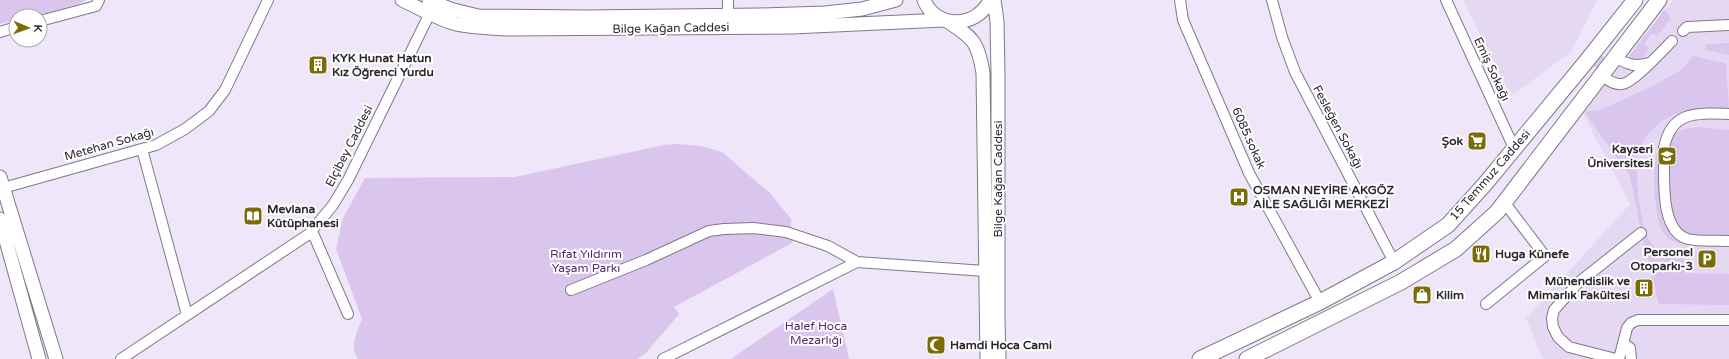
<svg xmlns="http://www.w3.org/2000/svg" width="1729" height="359" viewBox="0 0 1729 359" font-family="'Varela Round',sans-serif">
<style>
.built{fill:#e5d8f2}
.green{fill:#dac5ed}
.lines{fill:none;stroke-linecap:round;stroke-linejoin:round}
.minor-casing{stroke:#817889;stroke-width:12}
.tertiary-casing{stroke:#817889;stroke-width:15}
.secondary-casing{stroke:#817889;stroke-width:17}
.minor{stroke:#fff;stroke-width:10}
.tertiary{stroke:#fff;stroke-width:13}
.secondary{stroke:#fff;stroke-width:15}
.labels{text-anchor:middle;stroke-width:4;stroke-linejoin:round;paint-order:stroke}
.street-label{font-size:12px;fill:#2d2930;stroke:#fff}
.poi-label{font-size:12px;font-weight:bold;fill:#2d2930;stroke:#fff;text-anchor:start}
.park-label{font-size:12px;fill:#552a73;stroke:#fff}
</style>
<rect width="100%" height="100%" fill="#f0e6f9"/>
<!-- built -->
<path class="built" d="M1463,0h134l-26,52 -60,44z
M1673,0h56v359h-186l-17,-41 104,-114 -47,-90z"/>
<!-- green -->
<path class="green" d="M0,0h85l-1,2c-24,8 -43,14 -68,14v4l-16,4z
M1665,9l6,10 -14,17 -5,-3 -8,11 5,4 -6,10 -11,3 -6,-1z
M1729,43v12l-24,-5 1,-6z
M1598,52l7,6 -8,11 -7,-6z
M1693,56l34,8c-1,17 2,32 2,49 -18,0 -41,-4 -58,3 -16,7 -28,22 -33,38 -4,17 2,66 9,82 3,6 8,13 14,16 6,5 15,5 23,6l1,15 44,1v31l-70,-1 -16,-63 -13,-65 -45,-63 4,-2 11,-1 55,-25 26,-15z
M1699,127l30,3v114c-14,0 -47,3 -58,-4 -4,-3 -8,-6 -10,-11 -6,-16 -12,-71 0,-85 10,-12 23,-15 38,-17z
M677,144l24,2 21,6 49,42 20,25 1,24 -118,64 5,7 -34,40 -8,5h-279c-9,-13 -1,-27 4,-40l-26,-70 7,-31 22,-40 150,-1 149,-32z
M833,289l16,70h-118z"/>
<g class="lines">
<defs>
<path id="minor" d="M1180,0l3,20 66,153 71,129
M1272,0l10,37 13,35 99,190
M1446,0l68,148
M728,16v-16
M40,21l56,-15 3,-6
M1683,31l4,-4 42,-2
M0,32l16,-5
M1615,57c13,8 20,10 34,6
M1602,76c6,4 12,9 20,8 11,-1 41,-34 50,-43
M1729,114c-31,-1 -58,-4 -65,34 1,24 -6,83 24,91 13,3 28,1 41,2
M142,149l45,166
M3,188l153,-43 29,-16 24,-18 16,-21 43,-90
M312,231l36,83
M571,290l75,-30 63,-29 15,-2 30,-1 32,4 42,14 29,16
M1486,304l59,-48 -41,-54
M1623,343l7,5 1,11
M121,359l188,-125 24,-29 15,-25 82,-167
M663,359l194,-97 128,9
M1616,359l-47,-12 -11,-10 -5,-10 -1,-9 2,-8 24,-27 63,-50
M1619,359l8,-31 4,-5 7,-3h91"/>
<path id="tertiary" d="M402,0c18,8 35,19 54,24 17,4 35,4 52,5l284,-2 152,-7
M429,0l21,9 28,7 110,1 171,-2 66,-2 37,-4 34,-9
M924,0c12,30 53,28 66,0
M994,0l3,21 1,55v245l1,38
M947,21c26,17 31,20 36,52l4,286
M0,177l56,182
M0,219l39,140"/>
<path id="secondary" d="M1200,359l120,-57 74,-40 54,-37 37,-41 100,-121 50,-63
M1247,359l154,-77 55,-33 41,-37 162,-212"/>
</defs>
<!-- minor casing -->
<use href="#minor" class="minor-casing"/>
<!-- tertiary casing -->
<use href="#tertiary" class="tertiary-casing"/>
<!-- secondary casing -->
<use href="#secondary" class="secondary-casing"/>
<!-- minor -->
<use href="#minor" class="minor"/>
<!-- tertiary -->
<use href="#tertiary" class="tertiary"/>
<!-- secondary -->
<use href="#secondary" class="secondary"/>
</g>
<!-- icons -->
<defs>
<symbol id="building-square" viewBox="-11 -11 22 22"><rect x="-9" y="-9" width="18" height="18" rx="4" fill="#7c6c07" stroke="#fff"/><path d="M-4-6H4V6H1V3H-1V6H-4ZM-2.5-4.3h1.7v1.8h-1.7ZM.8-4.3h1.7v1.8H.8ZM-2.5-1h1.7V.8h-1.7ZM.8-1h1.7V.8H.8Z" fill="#fff"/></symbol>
<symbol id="supermarket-square" viewBox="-11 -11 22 22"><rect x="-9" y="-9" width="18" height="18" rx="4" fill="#7c6c07" stroke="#fff"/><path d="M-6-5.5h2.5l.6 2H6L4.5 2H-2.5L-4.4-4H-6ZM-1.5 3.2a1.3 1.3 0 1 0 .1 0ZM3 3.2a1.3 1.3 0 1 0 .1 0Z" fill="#fff"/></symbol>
<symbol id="university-square" viewBox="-11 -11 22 22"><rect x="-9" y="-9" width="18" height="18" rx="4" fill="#7c6c07" stroke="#fff"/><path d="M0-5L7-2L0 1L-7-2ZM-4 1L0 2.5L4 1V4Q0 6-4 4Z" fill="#fff"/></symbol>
<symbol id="hospital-square" viewBox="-11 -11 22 22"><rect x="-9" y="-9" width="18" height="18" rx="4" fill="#7c6c07" stroke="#fff"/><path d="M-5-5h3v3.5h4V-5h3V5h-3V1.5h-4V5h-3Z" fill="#fff"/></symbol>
<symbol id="library-square" viewBox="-11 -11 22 22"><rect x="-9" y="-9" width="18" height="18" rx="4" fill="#7c6c07" stroke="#fff"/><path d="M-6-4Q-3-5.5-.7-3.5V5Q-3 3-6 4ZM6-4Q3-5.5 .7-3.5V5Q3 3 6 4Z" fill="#fff"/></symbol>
<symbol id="restaurant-square" viewBox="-11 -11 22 22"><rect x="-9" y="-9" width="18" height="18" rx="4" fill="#7c6c07" stroke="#fff"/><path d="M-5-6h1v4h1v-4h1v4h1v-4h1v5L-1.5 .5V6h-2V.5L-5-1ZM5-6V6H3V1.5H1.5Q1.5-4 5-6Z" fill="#fff"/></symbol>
<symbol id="parking-square" viewBox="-11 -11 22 22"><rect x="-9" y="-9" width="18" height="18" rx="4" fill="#7c6c07" stroke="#fff"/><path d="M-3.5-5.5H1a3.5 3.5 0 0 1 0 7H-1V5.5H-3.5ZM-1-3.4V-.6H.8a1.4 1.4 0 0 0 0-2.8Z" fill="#fff"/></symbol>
<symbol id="shop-square" viewBox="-11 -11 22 22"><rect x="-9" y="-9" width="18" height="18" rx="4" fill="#7c6c07" stroke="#fff"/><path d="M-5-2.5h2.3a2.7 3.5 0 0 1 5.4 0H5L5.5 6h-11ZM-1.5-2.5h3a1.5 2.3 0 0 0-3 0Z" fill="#fff"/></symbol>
<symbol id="mosque-square" viewBox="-11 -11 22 22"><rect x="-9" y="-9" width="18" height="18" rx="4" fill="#7c6c07" stroke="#fff"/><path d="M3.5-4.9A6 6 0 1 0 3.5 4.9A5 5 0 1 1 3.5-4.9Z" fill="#fff"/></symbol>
</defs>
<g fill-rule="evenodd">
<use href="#building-square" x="307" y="54" width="22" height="22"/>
<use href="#supermarket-square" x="1466" y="130" width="22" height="22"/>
<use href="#university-square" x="1656" y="145" width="22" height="22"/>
<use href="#hospital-square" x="1228" y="186" width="22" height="22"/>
<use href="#library-square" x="242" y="205" width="22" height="22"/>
<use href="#restaurant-square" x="1470" y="243" width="22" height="22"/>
<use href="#parking-square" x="1696" y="248" width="22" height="22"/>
<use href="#building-square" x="1633" y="277" width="22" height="22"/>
<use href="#shop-square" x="1411" y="284" width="22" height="22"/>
<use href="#mosque-square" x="925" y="334" width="22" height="22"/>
</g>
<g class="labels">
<!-- street labels -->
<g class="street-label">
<text transform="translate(671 28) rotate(-1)" y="4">Bilge Kağan Caddesi</text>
<text transform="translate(1492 69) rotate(65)" y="4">Emiş Sokağı</text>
<text transform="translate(1338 127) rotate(62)" y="4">Fesleğen Sokağı</text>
<text transform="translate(1249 138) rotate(66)" y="4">6085.sokak</text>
<text transform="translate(109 144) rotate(-16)" y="4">Metehan Sokağı</text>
<text transform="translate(349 146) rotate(-63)" y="4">Elçibey Caddesi</text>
<text transform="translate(1490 175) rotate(-49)" y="4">15 Temmuz Caddesi</text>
<text transform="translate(998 179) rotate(-90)" y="4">Bilge Kağan Caddesi</text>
</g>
<!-- poi labels -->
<g class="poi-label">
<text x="332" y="62">KYK Hunat Hatun<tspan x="332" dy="14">Kız Öğrenci Yurdu</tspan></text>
<text x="1463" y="145" text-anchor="end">Şok</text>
<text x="1653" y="153" text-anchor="end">Kayseri<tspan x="1653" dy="14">Üniversitesi</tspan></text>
<text x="1253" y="194">OSMAN NEYİRE AKGÖZ<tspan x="1253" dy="14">AİLE SAĞLIĞI MERKEZİ</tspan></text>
<text x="267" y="213">Mevlana<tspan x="267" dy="14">Kütüphanesi</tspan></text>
<text x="1693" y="256" text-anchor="end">Personel<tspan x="1693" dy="14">Otoparkı-3</tspan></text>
<text x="1495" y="258">Huga Künefe</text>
<text x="1630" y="285" text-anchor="end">Mühendislik ve<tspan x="1630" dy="14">Mimarlık Fakültesi</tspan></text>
<text x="1436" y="299">Kilim</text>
<text x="950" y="349">Hamdi Hoca Cami</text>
</g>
<!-- park labels -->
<g class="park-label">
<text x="586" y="258">Rıfat Yıldırım<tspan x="586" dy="14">Yaşam Parkı</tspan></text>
<text x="816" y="330">Halef Hoca<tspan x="816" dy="14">Mezarlığı</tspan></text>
</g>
</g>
<!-- north arrow -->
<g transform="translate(28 28) rotate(92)"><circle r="19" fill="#ffffff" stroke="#aba9ac"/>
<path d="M0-3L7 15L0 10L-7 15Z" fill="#7c6c07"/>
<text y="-6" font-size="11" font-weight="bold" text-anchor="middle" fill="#2d2930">K</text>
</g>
</svg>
